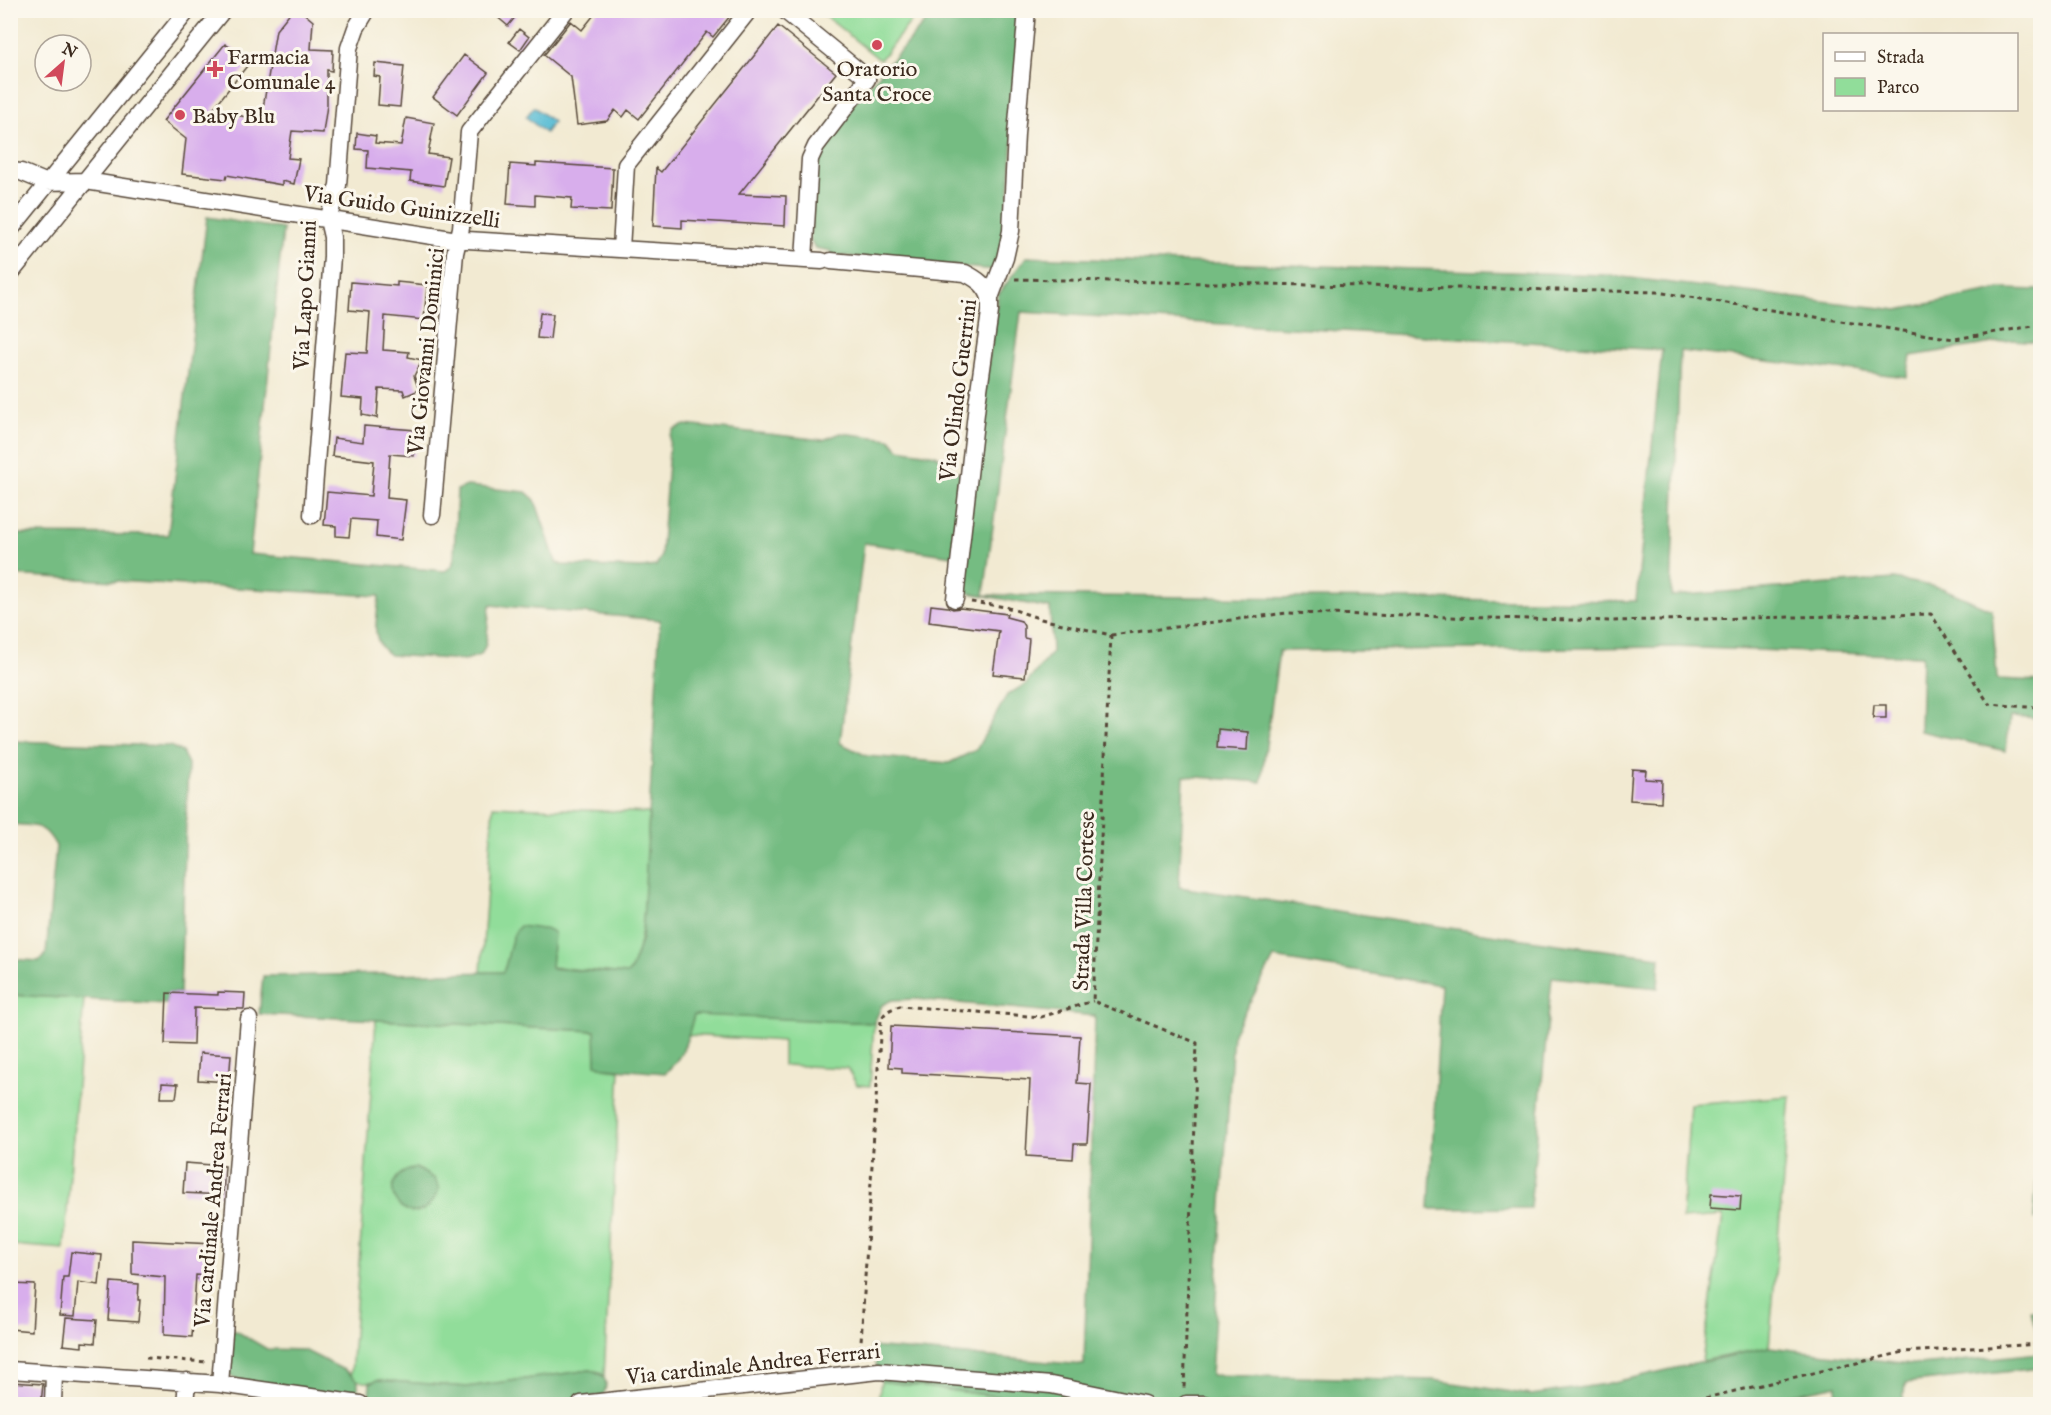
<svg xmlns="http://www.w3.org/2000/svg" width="2051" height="1415" viewBox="0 0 2051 1415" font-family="'IM FELL English',serif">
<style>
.green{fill:#91dd9a;stroke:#66845c;stroke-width:1.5}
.forest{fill:#74bc82;stroke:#587350;stroke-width:1.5;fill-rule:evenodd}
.water{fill:#56bcd4;stroke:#487379;stroke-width:1.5}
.building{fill:#d8aeec}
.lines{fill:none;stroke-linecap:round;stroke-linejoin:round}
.minor-casing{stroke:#564739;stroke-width:19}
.path{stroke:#564739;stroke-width:3;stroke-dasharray:4.5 4.5;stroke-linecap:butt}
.minor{stroke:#fff;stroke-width:16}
.poi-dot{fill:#d1495b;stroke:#fbf7ec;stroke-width:2}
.labels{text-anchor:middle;stroke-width:6;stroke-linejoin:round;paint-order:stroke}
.poi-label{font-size:22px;fill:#3b2a1e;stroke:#fbf7ec;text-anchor:start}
.street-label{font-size:22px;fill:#3b2a1e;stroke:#fbf7ec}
</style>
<rect width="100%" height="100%" fill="#fbf7ec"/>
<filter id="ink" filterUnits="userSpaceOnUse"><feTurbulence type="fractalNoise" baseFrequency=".0167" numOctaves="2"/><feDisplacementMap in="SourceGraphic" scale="12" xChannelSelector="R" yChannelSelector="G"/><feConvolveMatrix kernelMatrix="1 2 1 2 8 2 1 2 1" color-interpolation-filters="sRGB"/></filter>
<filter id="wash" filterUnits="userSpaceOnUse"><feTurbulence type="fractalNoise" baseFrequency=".008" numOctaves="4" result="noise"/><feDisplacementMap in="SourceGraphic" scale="24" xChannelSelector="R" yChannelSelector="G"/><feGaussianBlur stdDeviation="1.35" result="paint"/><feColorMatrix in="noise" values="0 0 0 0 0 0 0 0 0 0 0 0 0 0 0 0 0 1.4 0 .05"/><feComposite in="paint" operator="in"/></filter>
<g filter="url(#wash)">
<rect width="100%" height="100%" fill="#f2ead2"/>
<!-- green -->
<path class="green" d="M819,11h91l6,4 -36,45z
M493,806l156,7c-2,31 -1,143 -22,161l-120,-11 -4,9h-22z
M10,995l74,4 -20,250 -53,-4z
M694,1014l180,9 -4,63 -13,-1 -10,-17 -64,-3v-24l-95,-6z
M376,1020l220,11 8,37 16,2 -16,307 -4,-5 -10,-2 -123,17 -90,-7c-10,5 -18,2 -26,-4z
M1790,1096l-21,251 -67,14 21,-145 -41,3 8,-115z
M881,1381l120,16 -1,7h-122z"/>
<!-- forest -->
<path class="forest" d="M935,11h88l-18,232 -10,27 -163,-15 -1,-4 -16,-3 -5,-8 6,-88 8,-15z
M207,217l76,12 -33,325 195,17 7,-5 2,-8 3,-68 10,-4 59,6 9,8 21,62 6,3 80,3 14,-2 5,-9 9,-122 4,-6 11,-4 138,15 18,-7 49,6 9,10 37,6 35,28 27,-188 28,-38 579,18 293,35 104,-21 38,1v52l-28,-2 -101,16 -4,21 -227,-26 -9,245 223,-17 48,9 50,22 5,69 43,2v38l-30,-2 -4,34 -86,-20 2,-75 -250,-9 -393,4 -18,131 -77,-6 -5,111 378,57 103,13 -2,31 -106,-11 -22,231 -87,1h-14l12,-224 -167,-27 -41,75 -22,342 223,5 97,15 74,-11 164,-37 151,18 120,-12v15l-135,15 -2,21h-68l2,-19 -91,19h-746l1,-7 -120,-16 -10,-34 213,18 11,-349 -179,-17 -24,1 -10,5 -8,18 -180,-8c-7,24 -9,41 -29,58l-61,-5 -8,-4 -1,-33 -336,-17 4,-38 240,-4c7,-14 5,-35 17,-46l30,4 4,3 -3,35 76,6 4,-4 11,-32 18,-318 -170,-15 -4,39 -5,11 -16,5 -75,-5c-22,-15 -12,-37 -11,-59l-368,-21 -1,-41 158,1zM1021,312l641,38 -26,251 -652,-6zM864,543l102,15 -3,34 87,16 2,44 -26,32 -19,11 -31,55 -27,13 -82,-7 -27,-13z
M11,741l159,5 12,6 6,12 -8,229h-13v11l-156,-9 -1,-36 29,2 7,-7 10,-108c-13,-24 -21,-19 -45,-22z
M2040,1125v94h-6z
M416,1168l19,11 4,10c-23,58 -77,-10 -23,-21z
M2031,1310l9,1v33z
M228,1329l10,3 29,17 37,1 42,21 12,10v7l-4,10 -119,-19 -8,-5z
M590,1370c14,3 20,12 13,25l-59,9h-137l-36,-4 -2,-3 1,-14 7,-3 90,7z"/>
<!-- water -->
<path class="water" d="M534,107l19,15 -8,11 -19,-16z"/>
<g id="blocks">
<!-- building -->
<path class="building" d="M292,10h8l13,11 -2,28 22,1 -1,21 -5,-1v35l-4,28 -31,-2 -4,27 11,1 -5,25 -12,-3v4l-55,-10 -1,4 -44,-5 4,-35 -23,-18 62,-77 26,17 -39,49 49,10 15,-90z
M489,10h32l-13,16z
M598,10h137l-22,27 -6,-5 -68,87 -11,-9 -5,7 -8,-7 -8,11 -30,4 -6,-48 -27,-22 27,-34 11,9z
M778,26l58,47 -97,121 47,2 -1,30 -103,-6v8l-29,-2 3,-58 5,4z
M519,29l10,8 -9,13 -11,-8z
M464,55l24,18 -31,42 -24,-18z
M375,63l29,3 -4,41 -22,-2 2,-28 -6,-1z
M406,118l28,5 -6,31 21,3 -5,29 -34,-5 1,-9 -44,-4 1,-18 -12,-1 1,-16 19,3 -1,7 26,2z
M536,163l77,5 -2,43 -40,-2 1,-11 -37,-3v11l-28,-2 3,-40 26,2z
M351,282l46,4v-4l30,3 -3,35 -39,-4 -2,34 26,2 -1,5 14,3 -8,16 5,14 -14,6 -2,-6 -24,-1 -2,29 -15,-3 1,-16 -22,-2 4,-45 22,1 3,-41 -21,-2z
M540,313l13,1 -3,25 -13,-1z
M364,426l52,4 -2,26 -24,-2 -3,44 19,2 -5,40 -25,-3 1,-16 -26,-2 -2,18 -13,-1v-10l-12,-1 3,-33 44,4 3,-35 -42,-5 2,-18 29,4z
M931,605l17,2 5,2 7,-1 47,6 -1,3 15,4 3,5v12l5,1 -4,38 -32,-3 6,-43 -70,-9z
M1874,705h12v13h-13z
M1218,729l30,3 -1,18 -30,-2z
M1632,769l14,1 -1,9 17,1 -1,22 -31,-2z
M218,992l27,1 -1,16 -50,-1 -1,37 -28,-1 2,-51 51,2z
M891,1026l189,10 -3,47 14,1 -4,60h-13l-1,15 -47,-3 4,-76 -128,-7v-5l-13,-1z
M200,1053l31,2 -2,27 -31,-2z
M162,1083l16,1 -2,14h-15z
M185,1163l40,3 -2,29 -40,-2z
M1711,1194l30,2 -1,14 -30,-2z
M132,1240l81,4 -2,32 -15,-1 -4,62 -28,-2 1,-58 -33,-3z
M71,1252l31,3 -3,30 -21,-3 -3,34 -15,-1 3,-38h5z
M111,1282l28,2 -1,16h2l-2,22 -30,-2z
M13,1284l22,1 -3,46 -22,-2z
M66,1318l31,2 -2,23 -13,-1v5l-19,-2z
M10,1382l33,2 -2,20h-31z"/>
</g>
</g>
<g filter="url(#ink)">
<use href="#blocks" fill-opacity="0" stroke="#564739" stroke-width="1.5"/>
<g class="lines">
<defs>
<path id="minor" d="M784,10l82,67 1,2 -51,67 -6,13 -6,101
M10,171l11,1 24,10 41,-1 365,58 371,22
M10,230l178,-220
M621,249l5,-84 123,-155
M831,261l134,12c12,6 21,12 25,25
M10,274l213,-264
M312,515l20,-258v-20l-4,-17 10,-35 11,-137 7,-20 11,-18
M432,515l23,-262 6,-25 8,-96 97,-122
M955,599l22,-195 13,-92v-14l15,-40 6,-27 5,-97 11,-124
M10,1370l210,14 140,20
M220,1384l29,-365
M53,1404l1,-31
M185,1404l2,-23
M581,1404l298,-33 172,14 93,19
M1186,1404h18"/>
</defs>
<!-- minor casing -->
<use href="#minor" class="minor-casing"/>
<!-- path -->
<path class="path" d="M1015,279l642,13 297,47 86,-14
M971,602l35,5 35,12 70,16 -18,366 104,42 -13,345
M1111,635l176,-22 325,8 319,-7 58,90 51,4
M146,1358l61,4
M860,1358l21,-338c4,-9 10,-11 19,-14l141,11 52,-16
M1679,1404l225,-52 136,-8"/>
<!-- minor -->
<use href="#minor" class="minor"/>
</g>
</g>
<!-- markers -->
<g class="poi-dot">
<circle cx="877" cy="45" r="6"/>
<path d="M212 60h6v6h6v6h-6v6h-6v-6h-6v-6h6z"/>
<circle cx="180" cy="115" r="6"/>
</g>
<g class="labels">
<!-- poi labels -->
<g class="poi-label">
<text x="227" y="64">Farmacia<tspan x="227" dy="25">Comunale 4</tspan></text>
<text x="877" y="76" text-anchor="middle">Oratorio<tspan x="877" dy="25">Santa Croce</tspan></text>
<text x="192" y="123">Baby Blu</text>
</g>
<!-- street labels -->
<g class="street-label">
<text transform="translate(402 206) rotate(8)" y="8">Via Guido Guinizzelli</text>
<text transform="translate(304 295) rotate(-87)" y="8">Via Lapo Gianni</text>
<text transform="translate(425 351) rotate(-84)" y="8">Via Giovanni Dominici</text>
<text transform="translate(957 390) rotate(-83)" y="8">Via Olindo Guerrini</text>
<text transform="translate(1083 901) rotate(-88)" y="8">Strada Villa Cortese</text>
<text transform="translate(212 1200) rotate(-85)" y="8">Via cardinale Andrea Ferrari</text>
<text transform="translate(753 1363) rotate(-6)" y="8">Via cardinale Andrea Ferrari</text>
</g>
</g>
<!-- margin -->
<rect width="2051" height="1415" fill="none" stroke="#fbf7ec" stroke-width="36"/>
<!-- legend -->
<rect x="1823" y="33" width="195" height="78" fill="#fbf7ec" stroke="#aea59a" stroke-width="1.5"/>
<rect x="1835" y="52" width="30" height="9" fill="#ffffff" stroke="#aea59a" stroke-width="1.5"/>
<text x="1877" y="63" font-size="18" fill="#3b2a1e">Strada</text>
<rect x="1835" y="78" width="30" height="18" fill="#91dd9a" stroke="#aea59a" stroke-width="1.5"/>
<text x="1877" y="93" font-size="18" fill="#3b2a1e">Parco</text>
<!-- north arrow -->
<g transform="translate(63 63) rotate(28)"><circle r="28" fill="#fbf7ec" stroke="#aea59a" stroke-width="1.5"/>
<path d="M0-4.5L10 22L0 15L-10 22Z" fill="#d1495b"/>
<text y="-9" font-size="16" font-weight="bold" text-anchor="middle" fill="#3b2a1e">N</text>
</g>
</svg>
